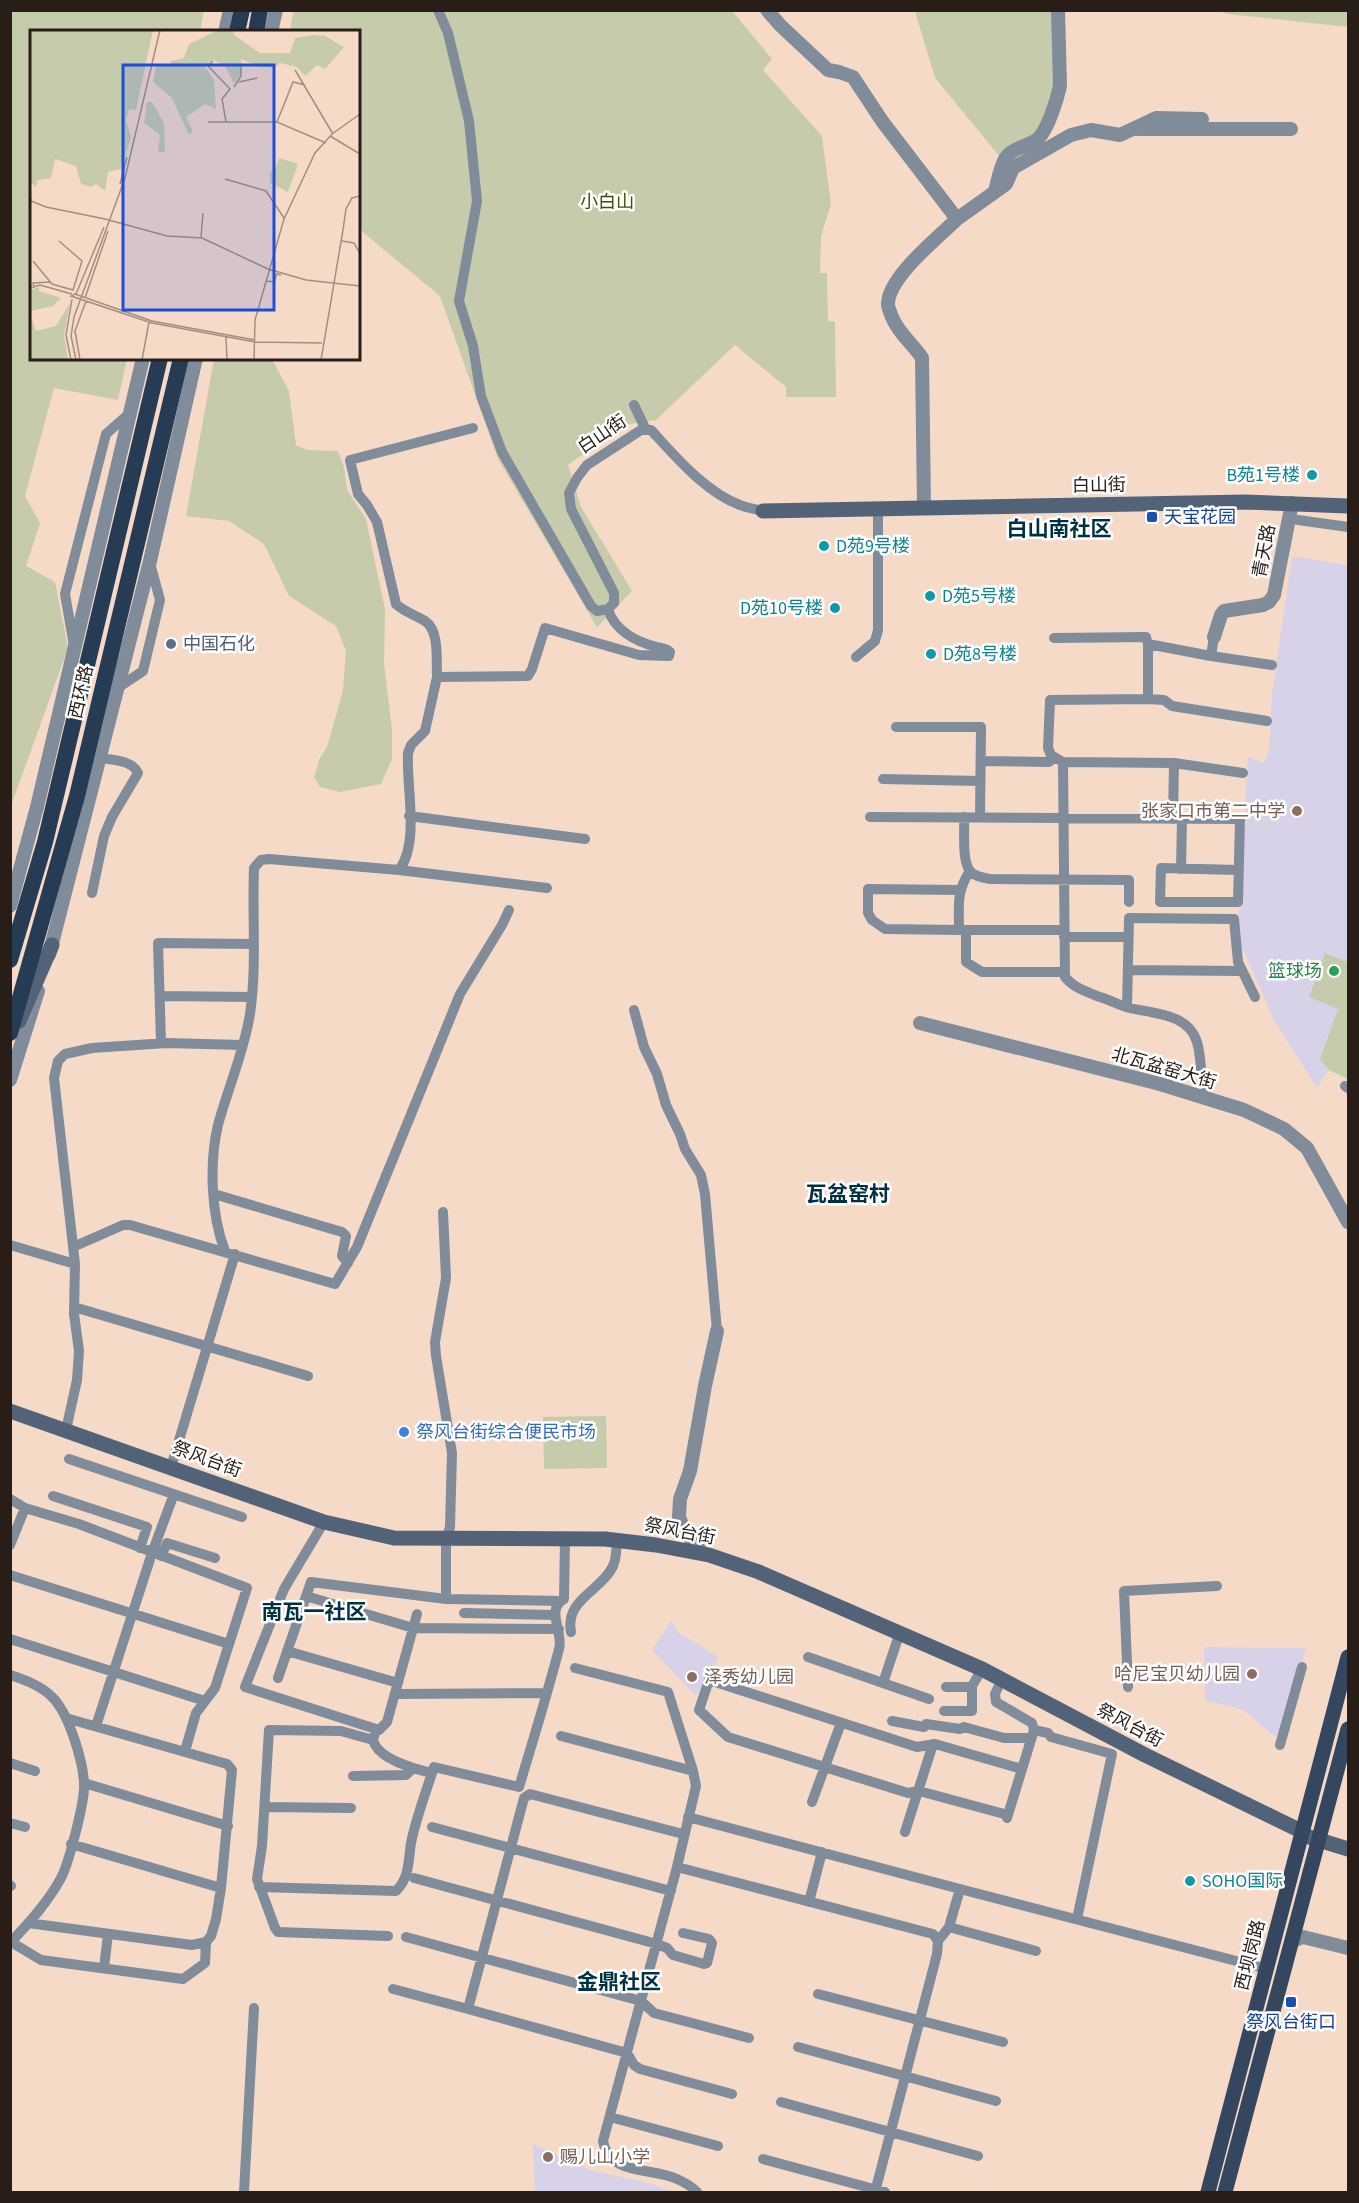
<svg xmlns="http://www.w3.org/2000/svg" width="1359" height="2203" viewBox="0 0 1359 2203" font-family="'Source Sans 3','Noto Sans SC',sans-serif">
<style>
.education{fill:#d8d2e8}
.green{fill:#c6cbab}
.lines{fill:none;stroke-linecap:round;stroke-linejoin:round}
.minor{stroke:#808c9a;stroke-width:10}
.tertiary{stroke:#808c9a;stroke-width:14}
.secondary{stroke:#536377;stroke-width:15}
.primary{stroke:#34475f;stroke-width:15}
.trunk{stroke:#263b54;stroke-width:16}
.culture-dot{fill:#0f9aa8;stroke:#fff;stroke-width:2}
.transit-dot{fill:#1a4fb4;stroke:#fff;stroke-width:2}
.service-dot{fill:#5c6f8a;stroke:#fff;stroke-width:2}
.education-dot{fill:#8d6e63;stroke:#fff;stroke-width:2}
.leisure-dot{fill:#2e9e5b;stroke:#fff;stroke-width:2}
.shop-dot{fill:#3f7fe0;stroke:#fff;stroke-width:2}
.labels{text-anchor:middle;stroke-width:5;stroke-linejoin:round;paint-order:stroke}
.park-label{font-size:18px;fill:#464b06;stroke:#fff}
.street-label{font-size:18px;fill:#281d17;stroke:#fff}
.culture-label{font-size:18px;fill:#0d838f;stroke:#fff;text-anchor:start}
.transit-label{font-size:18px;fill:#164399;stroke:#fff;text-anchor:start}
.service-label{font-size:18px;fill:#4e5e75;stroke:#fff;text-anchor:start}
.education-label{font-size:18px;fill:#785e54;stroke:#fff;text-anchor:end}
.leisure-label{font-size:18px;fill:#27864d;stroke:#fff;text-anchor:end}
.shop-label{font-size:18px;fill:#366cbe;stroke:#fff;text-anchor:start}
.quarter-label{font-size:21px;font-weight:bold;fill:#003044;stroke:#fff}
.inset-road{fill:none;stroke:#a48e81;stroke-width:1.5}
.view{fill:#1d4ed8;fill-opacity:0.15;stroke:#1d4ed8;stroke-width:3}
.inset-edge{fill:none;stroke:#281d17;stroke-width:3}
</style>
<rect width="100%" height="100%" fill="#f6dac8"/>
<!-- education -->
<path class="education" d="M1292,556l56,9v514l-19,-9 -12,18 -42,-66 -33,-75 -4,-22 10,-168 16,6 5,-14 3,-56z
M671,1621l8,12 40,24 -23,39 -44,-46z
M1204,1647l102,1 -25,90 -11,-5 -27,-23 -38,-10z
M533,2144l57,26 59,13 24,9h-138z"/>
<!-- green -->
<path class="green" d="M11,11h193l-4,20 -168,1v326l95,1 -9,41 -64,-12 -29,108 15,27 -14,43 29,16 13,66 -57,158z
M326,11h408l-1,1 39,47 -9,11 59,66 9,68 -10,32 -1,37h7l1,48 7,1 1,75h-50v-10l-51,-42 -79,75 -33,5 -55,40 13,42 51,84 -35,36 -99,-168 -58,-163 -81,-67 -1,-197h-68l3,-20z
M915,11h137l4,68 -4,20 -17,35 -34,24 -66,-80z
M1217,11h131v16l-120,-13z
M214,359h58l17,32 7,54 11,5 31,1 6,16 3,23 19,29 19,90 -1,54 8,67v29l-11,25 -41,8 -20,-5 -6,-10 5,-17 8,-13 16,-56 3,-40 -10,-25 -47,-30 -25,-52 -35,-23 -43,-5z
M1325,953l23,9v117l-19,-9 -9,-11 18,-50 -29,-12z
M606,1416l1,52 -63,1 -1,-52z"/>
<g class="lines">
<!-- minor -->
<path class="minor" d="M438,10l10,23 21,88 8,80 -18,100 14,45 8,50 21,56 89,154 6,5 11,-2 6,-6v-10l-43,-84 -2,-16 8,-15 10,-13 54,-35h10c24,26 55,63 89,75 7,3 16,4 23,6
M634,405l12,25
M1298,520l50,7
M1054,638l92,-1 2,7
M74,646l-9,-52 41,-160 25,-22
M1211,656l61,9
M856,657l19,-16 3,-11v-122
M437,677c-1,-16 3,-46 -12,-56 -11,-7 -19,-8 -29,-17l-19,-82 -10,-17 -9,-11 -8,-34 123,-32
M119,687l24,-16 17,-71 -10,-37
M1148,699l16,1 8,6 95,15
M896,727h85l-1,90
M981,761l68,1 4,-4
M1063,762l111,1 69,10
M883,779l97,2
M409,816l176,23
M870,817l370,2 -2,83h-78l1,-34 77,2
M964,817c1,14 -3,48 8,56 5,4 12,5 18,6l139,1v22
M1173,819l1,-56
M1181,869l1,-50
M399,870c21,-27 7,-84 9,-117l3,-8 14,-14 12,-54 91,-1 4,-7 13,-41 94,27 30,1 1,-4c-5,-5 -8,-3 -13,-5 -21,-5 -43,-17 -49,-38
M960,890l-92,-1v24l4,7 13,9 74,1c0,-23 -3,-39 11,-59
M92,893l12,-57 8,-19 26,-44c-6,-13 -25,-13 -38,-15
M959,930h105
M966,930v32l16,10h82
M1064,937h64
M1128,970l114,1
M160,996l92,1
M1127,1007l2,-89 105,1 4,43 17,35
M634,1010l10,37 13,27 9,31 14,29 5,15 16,26 4,19 12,137
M161,1043l-3,-100 96,1
M1345,1086l3,2
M1203,1097c-2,-18 -1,-38 -6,-55 -9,-30 -46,-28 -71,-35 -8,-3 -17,-7 -26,-10 -13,-5 -26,-9 -35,-20l-2,-215 -12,-7 -3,-7 2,-48 98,-1v-55l63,12 3,-19
M214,1194l128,38 4,4 -4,20 6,7
M10,1245l65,19
M73,1247l50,-22h7l205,59 22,-37 103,-253 42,-69 7,-15
M225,1251c-14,-36 -16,-88 -7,-126 10,-37 26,-73 32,-111 7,-48 2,-97 4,-146l7,-8 8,-1 130,11 148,18
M74,1307l234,69
M66,1430l11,-50 2,-29 -5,-37 1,-50 -21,-186 4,-17 7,-7 27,-6 75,-5 75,2
M69,1459l173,58
M171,1467l64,-213
M53,1496l94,31 -7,21
M10,1499l15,9 54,16 168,64 -32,100 -19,25 -11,38
M324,1522l-40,67 -39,98 134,43 8,-8 30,-108
M10,1545l15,-37
M161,1556l6,-13 48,15
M10,1575l219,69
M306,1596l107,32 146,1
M446,1599l115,2
M464,1613l90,2
M571,1632c-6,-32 28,-40 41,-64 5,-8 4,-19 5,-28
M10,1639l195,62
M287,1651l111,32
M808,1657l121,42
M575,1668l93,24 25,79 3,15 -19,81
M10,1675c13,4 31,11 41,21 18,16 34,70 33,93 -1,18 -15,74 -23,89 -13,24 -32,45 -51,65
M278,1678l33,-96 135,17v-60l4,-12 2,-74 -16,-97 -1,-14 11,-64 -3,-66
M1002,1679l-7,15 1,8 36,21 2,7 -27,88
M883,1683l17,-51
M946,1687h26
M1128,1687l-4,-96 93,-5
M395,1694l152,-1
M944,1711h28v-25l10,-17
M892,1721l32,6 2,-3 34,5 4,-2 40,11h27
M96,1726l56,-173 22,-59
M376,1729l-3,11 -32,-9 -72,-1 -7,116 -5,33 18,49 3,4 110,4
M1034,1730l14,3 3,4 61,17 -35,165
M561,1736l132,35
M373,1740c5,19 41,29 59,33
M1280,1745l22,-78
M10,1763l25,8
M353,1776l53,-1 7,-7
M84,1783l144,43
M812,1802l29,-79
M265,1807l86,1
M1008,1815l-89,-24 -11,2 -180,-56 -29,-27 10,-30 208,67 18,-3 87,25
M688,1817l272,72 -11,38 -11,14
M10,1823l15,4
M432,1827l239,64
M905,1832l28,-88
M683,1834l-153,-40 -6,4 -56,211 159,44 7,12 6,4 92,25
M71,1844l150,44
M414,1878l243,66 10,4 6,7 31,9 3,-1 5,-20 -3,-4 -26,-6
M10,1885l1,1
M259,1887l137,4c14,-14 12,-30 15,-48 5,-25 15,-51 23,-76l85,20c14,-46 28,-92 40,-138 5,-16 -14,-40 5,-50l1,-60
M960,1889l307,80
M809,1902l13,-50
M28,1923l164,22 14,-3 5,-6 5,-17 5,-31 11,-118 -5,-6 -161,-46
M949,1927l87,24
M406,1937l235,64 13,12 95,25
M11,1942l30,18 142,19 22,-16 1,-21
M104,1968l4,-34
M393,1989l75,20
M818,1994l185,48
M798,2047l198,54
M781,2102l197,54
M610,2117l108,29
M763,2159l122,33
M244,2192l10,-184
M697,2192c-5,-5 -13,-10 -20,-13 -25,-12 -68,-3 -74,-38l74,-274 256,67 5,7 -1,13 -62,238"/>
<!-- tertiary -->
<path class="tertiary" d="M767,10l14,16 47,44 11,2 14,5 29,44 75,98c-18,18 -69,58 -69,85 0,4 3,10 4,13 6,16 21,27 30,41l2,149
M225,32l5,-22
M271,32l5,-22
M1137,129h154
M995,191c3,-10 5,-23 10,-32 7,-12 23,-12 33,-20 10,-10 19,-39 22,-53l-2,-76
M957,219l49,-35 7,-16 58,-33 20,-5 29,5 36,-17 46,1
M1214,637l7,-22 3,-4 39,-6 6,-3 5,-7 18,-92
M10,906l27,-99 106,-449
M49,955l101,-394 46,-203
M920,1023l240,61 84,26 40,19 23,19 41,74
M10,1080l28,-89
M703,1554l-18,-22 -6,-15 1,-18 10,-28 15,-85 12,-55
M1292,1941l11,-4 45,11"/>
<!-- secondary -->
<path class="secondary" d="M763,511l482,-9 103,4
M19,1021l33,-76
M10,1411l314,111 70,16 211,1 51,6 53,10 50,17 223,97 163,86 156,76
M1306,1836l42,13"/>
<!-- primary -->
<path class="primary" d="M1208,2192l140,-535
M1225,2192l123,-463"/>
<!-- trunk -->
<path class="trunk" d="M237,32l5,-22
M256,32l4,-22
M10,960l35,-118 115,-484
M10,1033l67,-237 104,-438"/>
</g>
<!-- markers -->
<g class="culture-dot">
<circle cx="1312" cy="475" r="6"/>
<circle cx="824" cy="546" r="6"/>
<circle cx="930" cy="596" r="6"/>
<circle cx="835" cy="608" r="6"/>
<circle cx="931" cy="654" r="6"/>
<circle cx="1190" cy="1881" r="6"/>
</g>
<g class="transit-dot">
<rect x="1146" y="511" width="12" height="12" rx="3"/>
<rect x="1285" y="1996" width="12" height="12" rx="3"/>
</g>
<circle class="service-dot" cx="171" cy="644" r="6"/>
<g class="education-dot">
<circle cx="1297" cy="811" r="6"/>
<circle cx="1252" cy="1674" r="6"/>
<circle cx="692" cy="1677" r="6"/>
<circle cx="548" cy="2157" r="6"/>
</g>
<circle class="leisure-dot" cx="1334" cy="971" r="6"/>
<circle class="shop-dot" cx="404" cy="1432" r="6"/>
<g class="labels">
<!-- park labels -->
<g class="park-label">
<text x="607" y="208">小白山</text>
</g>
<!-- street labels -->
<g class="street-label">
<text transform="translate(602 434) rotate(-34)" y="6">白山街</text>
<text transform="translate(1099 485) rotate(-1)" y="6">白山街</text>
<text transform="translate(1264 551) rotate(-79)" y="6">青天路</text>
<text transform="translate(81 692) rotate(-77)" y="6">西环路</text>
<text transform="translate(1164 1068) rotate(16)" y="6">北瓦盆窑大街</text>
<text transform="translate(207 1459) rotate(20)" y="6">祭风台街</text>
<text transform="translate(680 1531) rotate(11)" y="6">祭风台街</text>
<text transform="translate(1130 1725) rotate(28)" y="6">祭风台街</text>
<text transform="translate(1250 1955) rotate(-76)" y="6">西坝岗路</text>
</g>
<!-- culture labels -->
<g class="culture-label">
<text x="1300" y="481" text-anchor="end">B苑1号楼</text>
<text x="836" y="552">D苑9号楼</text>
<text x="942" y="602">D苑5号楼</text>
<text x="823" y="614" text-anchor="end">D苑10号楼</text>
<text x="943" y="660">D苑8号楼</text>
<text x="1202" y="1887">SOHO国际</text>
</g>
<!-- transit labels -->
<g class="transit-label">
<text x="1164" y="523">天宝花园</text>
<text x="1291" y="2028" text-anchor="middle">祭风台街口</text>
</g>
<!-- service labels -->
<g class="service-label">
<text x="183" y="650">中国石化</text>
</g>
<!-- education labels -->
<g class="education-label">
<text x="1285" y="817">张家口市第二中学</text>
<text x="1240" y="1680">哈尼宝贝幼儿园</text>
<text x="704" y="1683" text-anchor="start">泽秀幼儿园</text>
<text x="560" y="2163" text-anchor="start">赐儿山小学</text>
</g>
<!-- leisure labels -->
<g class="leisure-label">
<text x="1322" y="977">篮球场</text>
</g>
<!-- shop labels -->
<g class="shop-label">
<text x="416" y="1438">祭风台街综合便民市场</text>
</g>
<!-- quarter labels -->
<g class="quarter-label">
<text x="1059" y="536">白山南社区</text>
<text x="848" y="1201">瓦盆窑村</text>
<text x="314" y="1619">南瓦一社区</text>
<text x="619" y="1989">金鼎社区</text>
</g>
</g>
<!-- overview -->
<g transform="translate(30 30)">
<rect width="330" height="330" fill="#f6dac8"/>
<path d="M0,0h123l-17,80 -7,-1 -3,11 5,17 -10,32 -13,3 -3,19 -9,-7 -5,3 -10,-3 -5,-18 -21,-7 -4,19 -14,2 -1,7 -6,-5zM188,0h16v5l26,18h30l5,-15 18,-3 12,1 19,11 -19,22 -8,-4 -12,11 -8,-9 -17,-4 -6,5 -14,-1 -19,-8v15l-7,9 -9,-17 -12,-6 -8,7 9,13 2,29 -11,-5 -19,13 7,14 -4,4 -17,-37 -19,-16 3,-16h14l1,-5 13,-3 5,-14zM117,72h5l12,21 1,29h-7l2,-17 -16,-12zM249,128l19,6 -10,28 -18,-9v-12l4,1zM9,257v4l22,7 -8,8 -23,5v-21zM40,273l-6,32 4,25h-38v-47l6,18 20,-5z" fill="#c6cbab"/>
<path class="inset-road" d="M183,31l-5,5 22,23 -8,10 4,23M265,40l38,64M209,52l18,-4M204,57l7,-11v-11h8M178,92h69l49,21M247,92l16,-40 12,3M300,106l30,18v40M195,149l41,12 18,27M90,154l7,-27M0,165l1,6 15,6 59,12M75,189l62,17 35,2 66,31M313,200l3,-21 6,-11 8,-2M171,207l2,-24M312,211l12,2 6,11M3,231l19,23 21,6 9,-29 -23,-20M238,239l38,11 54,6M237,251l7,1 3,-8 4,1M4,257l-1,-4 17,-1M0,258l10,-3 32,9M46,264l28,-67M55,268l23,-67M196,307l1,23M225,310l-103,-19 -77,-27 -4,2 81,27 103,19M225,312l67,1M41,330l-5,-25 6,-36M46,330l-5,-24 3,-19 51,-139 35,-148M50,330l-5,-29 11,-30M112,330l7,-38M224,330l1,-40 29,-101 31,-66 17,-19 28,-20M291,330l22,-130"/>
<path class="view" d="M93,35h151v245h-151z"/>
<rect width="330" height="330" class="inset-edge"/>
</g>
<!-- border -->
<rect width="1359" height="2203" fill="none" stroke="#281d17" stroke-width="24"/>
</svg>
